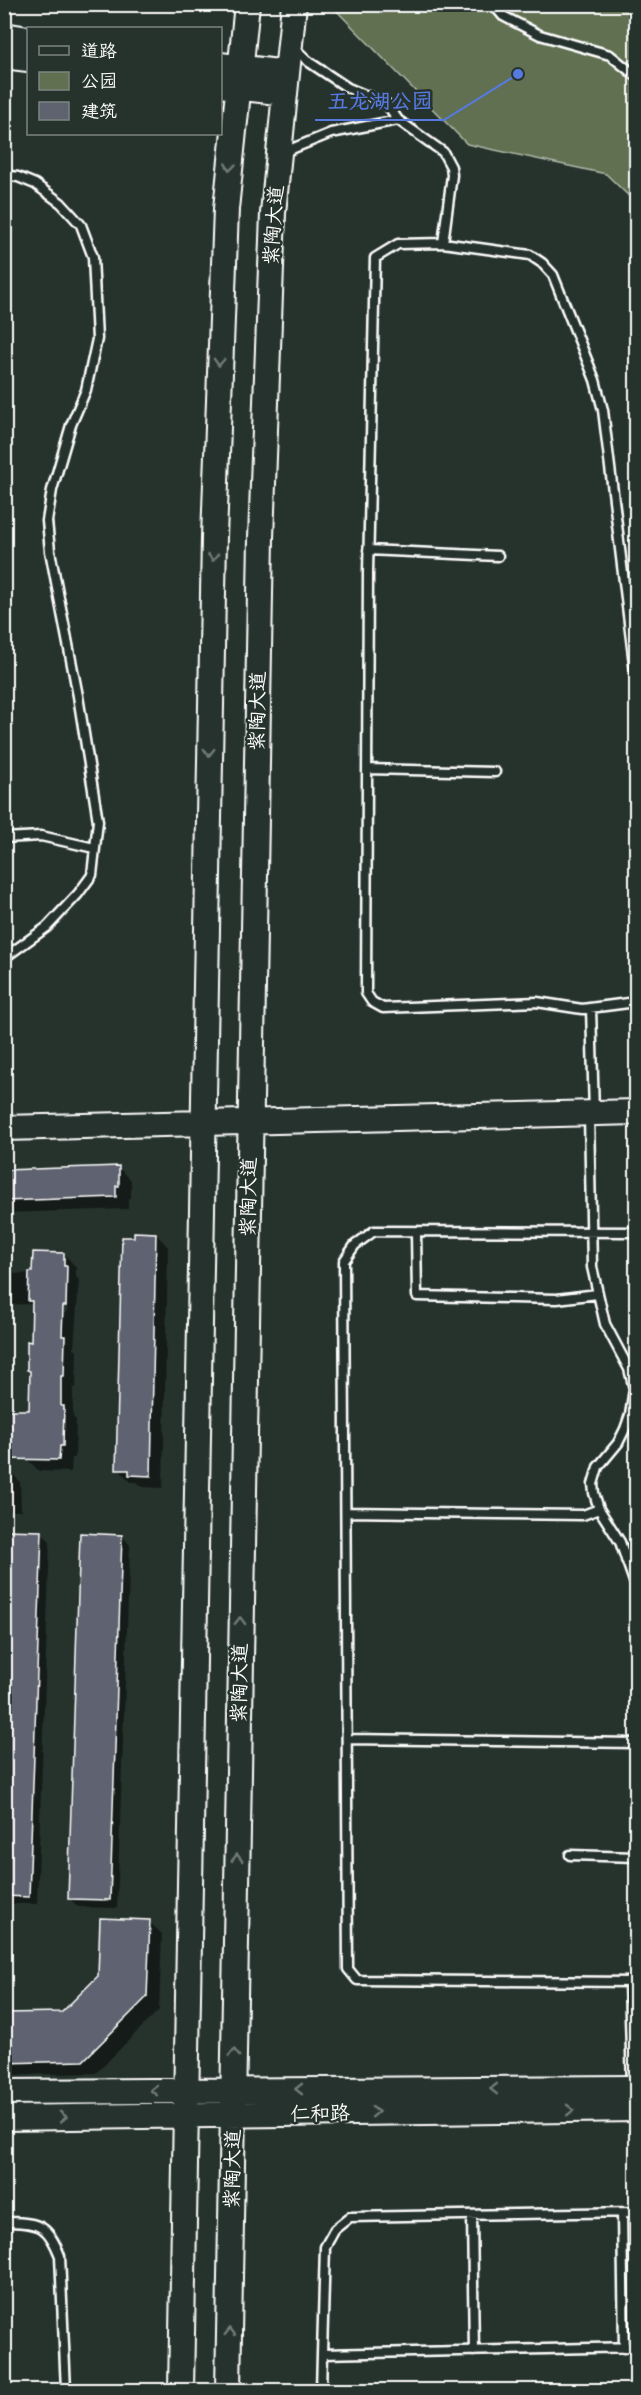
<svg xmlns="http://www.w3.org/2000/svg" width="641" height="2395" viewBox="0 0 641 2395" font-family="'Playpen Sans','LXGW WenKai TC',sans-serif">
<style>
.green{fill:#617051;stroke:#b0b8a8;stroke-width:1.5}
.shadow{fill:#0007;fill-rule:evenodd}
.building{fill:#5f626f;stroke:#fff;stroke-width:1.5}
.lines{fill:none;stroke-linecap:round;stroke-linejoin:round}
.lane-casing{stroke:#fff;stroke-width:13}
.secondary-casing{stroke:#fff;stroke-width:28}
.lane{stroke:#26332d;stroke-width:8}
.secondary{stroke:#26332d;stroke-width:24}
.oneway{stroke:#727a76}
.labels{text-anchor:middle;stroke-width:5;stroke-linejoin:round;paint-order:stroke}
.street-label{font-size:20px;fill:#fff;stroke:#26332d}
.leader{fill:none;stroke:#567ae2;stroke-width:2}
.callout-dot{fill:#567ae2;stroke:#26332d;stroke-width:2}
.callout-label{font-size:21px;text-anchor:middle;font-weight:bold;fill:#567ae2;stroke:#26332d;stroke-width:5;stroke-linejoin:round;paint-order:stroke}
</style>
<rect width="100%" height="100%" fill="#26332d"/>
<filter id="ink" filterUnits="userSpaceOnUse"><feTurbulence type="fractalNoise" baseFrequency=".0167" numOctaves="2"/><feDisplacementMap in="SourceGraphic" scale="12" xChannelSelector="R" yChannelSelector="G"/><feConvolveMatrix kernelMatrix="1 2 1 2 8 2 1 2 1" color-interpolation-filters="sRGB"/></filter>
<g filter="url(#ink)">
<!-- green -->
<path class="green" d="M331,5h305v198l-30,-29 -139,-30z"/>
<!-- shadow -->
<path class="shadow" d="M118,1167l13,13v18h-3v11l-124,4v-42z
M156,1234l12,13 -5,241 -20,-1 -6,-5h-6l-13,-13 18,-231z
M64,1254l12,13v10l3,3 -5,68 3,3 -1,37h-3v29l3,3 -1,38h-3l-1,14 -32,-1 -12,-12 5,-86 -4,-3 4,-27 1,-39 -29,1v-41l8,7v3l22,-1zM65,1265l3,2 -1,46h-3z
M4,1469h4l12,13 1,29h-17z
M4,1531l37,2 9,8 -13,363h-33z
M122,1536l8,9 -13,363 -39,-1 -9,-9z
M149,1922l13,12 -3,76 -63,63 -92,2v-60l58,-1 38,-37z"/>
<!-- building -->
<path class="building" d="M119,1166v20h-3v11l-112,4v-31z
M134,1232l22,1 -5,243 -22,-1v-5h-13l6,-233h12z
M33,1252l31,1v13h3l-1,40h-3l-1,30h3l-1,40h-3v30h3l-1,40h-3l-1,14 -55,-1v-49h25l1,-39 -3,-1v-29l4,1 1,-41h-4l1,-29h3z
M4,1530l38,1 -13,366 -25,-1z
M80,1533l42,2 -12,365 -42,-1z
M100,1918l50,2 -3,77 -64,64 -79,2v-50l58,-1 36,-36z"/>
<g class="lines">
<defs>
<path id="lane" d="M493,4l10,12 37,19 70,20 26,21
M295,49l14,13 39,26 39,16 11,16 45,32 8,15 1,8 -9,68
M284,152l47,-19 67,-13
M4,175l14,2 17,7 26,19 20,22 12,32 4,82 -11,51 -15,35 -19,65 -5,31 3,30 28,145 20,125 -6,54 -14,19 -31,33 -43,31
M368,550l130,6
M636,680l-33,-270 -8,-30 -42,-105 -11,-12 -12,-8 -87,-12 -45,1 -23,14 -7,314 -2,421 6,9 11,6 154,-6 45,7 54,-7
M367,769l128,3
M4,838l37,-2 53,12
M591,1008l3,105
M589,1115l3,152 13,57 24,45 5,20 -4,26 -5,14 -7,14 -20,24 -5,17 1,9 5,16 21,33 16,45
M416,1232l1,64 140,3 40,-5
M636,1232l-262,-1 -19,14 -11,16 4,708 9,11 279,2
M346,1512l237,3 16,-6
M626,1560l10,-7
M348,1739l288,4
M570,1855l66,2
M629,1982l3,105
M622,2213l2,135
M472,2216l2,135
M9,2222c31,1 39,3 51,34l6,134
M322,2354l314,-7
M321,2390l4,-143 10,-18 15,-12 286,-5"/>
<path id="secondary" d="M4,35l24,4
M4,56l24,3
M220,65l67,8
M220,85l65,8
M4,1128l632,-16
M4,2092l632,-4
M4,2118l632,-9
M181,2390l33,-1853 12,-328 21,-205
M228,2390l33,-1852 12,-325 21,-209"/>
</defs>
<!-- lane casing -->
<use href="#lane" class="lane-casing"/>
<!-- secondary casing -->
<use href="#secondary" class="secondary-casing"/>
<!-- lane -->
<use href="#lane" class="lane"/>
<!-- secondary -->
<use href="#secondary" class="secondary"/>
</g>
<!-- one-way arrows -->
<defs><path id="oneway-chevron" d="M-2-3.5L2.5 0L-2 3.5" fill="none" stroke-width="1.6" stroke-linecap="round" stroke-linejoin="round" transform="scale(1.5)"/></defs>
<g class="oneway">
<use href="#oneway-chevron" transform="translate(230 167) rotate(96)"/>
<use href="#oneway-chevron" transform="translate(219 362) rotate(92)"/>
<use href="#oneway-chevron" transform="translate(213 557) rotate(91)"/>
<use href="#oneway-chevron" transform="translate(209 752) rotate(91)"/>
<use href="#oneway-chevron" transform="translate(240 1621) rotate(-89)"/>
<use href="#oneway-chevron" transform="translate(237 1858) rotate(-89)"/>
<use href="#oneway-chevron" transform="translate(234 2053) rotate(-89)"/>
<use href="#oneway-chevron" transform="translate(299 2089) rotate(180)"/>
<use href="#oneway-chevron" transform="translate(494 2089) rotate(180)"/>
<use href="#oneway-chevron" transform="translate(154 2090) rotate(180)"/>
<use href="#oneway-chevron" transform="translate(570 2110) rotate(-1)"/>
<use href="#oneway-chevron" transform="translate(375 2112) rotate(-1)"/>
<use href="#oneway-chevron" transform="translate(63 2117) rotate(-1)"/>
<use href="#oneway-chevron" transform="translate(230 2332) rotate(-89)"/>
</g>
</g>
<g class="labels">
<!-- street labels -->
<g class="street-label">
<text transform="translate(273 225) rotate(-86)" y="7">紫陶大道</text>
<text transform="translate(257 711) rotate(-89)" y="7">紫陶大道</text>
<text transform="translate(248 1197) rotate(-89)" y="7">紫陶大道</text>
<text transform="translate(239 1683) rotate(-89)" y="7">紫陶大道</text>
<text transform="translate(320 2113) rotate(-1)" y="7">仁和路</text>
<text transform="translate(232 2169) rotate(-89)" y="7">紫陶大道</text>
</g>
</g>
<!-- callouts -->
<path class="leader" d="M518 74L444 120H315"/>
<circle class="callout-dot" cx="518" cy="74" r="6"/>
<g class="callout-label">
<text x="380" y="108">五龙湖公园</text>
</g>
<!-- margin -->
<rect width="641" height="2395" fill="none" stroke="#26332d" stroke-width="24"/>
<rect x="12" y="12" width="617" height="2371" fill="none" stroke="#fff" stroke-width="2" filter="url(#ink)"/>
<!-- legend -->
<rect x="27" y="27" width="195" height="108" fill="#26332d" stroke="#7d8581" stroke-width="1.5"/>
<rect x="39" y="46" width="30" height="9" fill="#26332d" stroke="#7d8581" stroke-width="1.5"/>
<text x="81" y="57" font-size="18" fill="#ffffff">道路</text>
<rect x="39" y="72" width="30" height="18" fill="#617051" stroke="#7d8581" stroke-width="1.5"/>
<text x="81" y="87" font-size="18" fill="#ffffff">公园</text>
<rect x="39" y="102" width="30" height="18" fill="#5f626f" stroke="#7d8581" stroke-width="1.5"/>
<text x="81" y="117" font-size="18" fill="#ffffff">建筑</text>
</svg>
